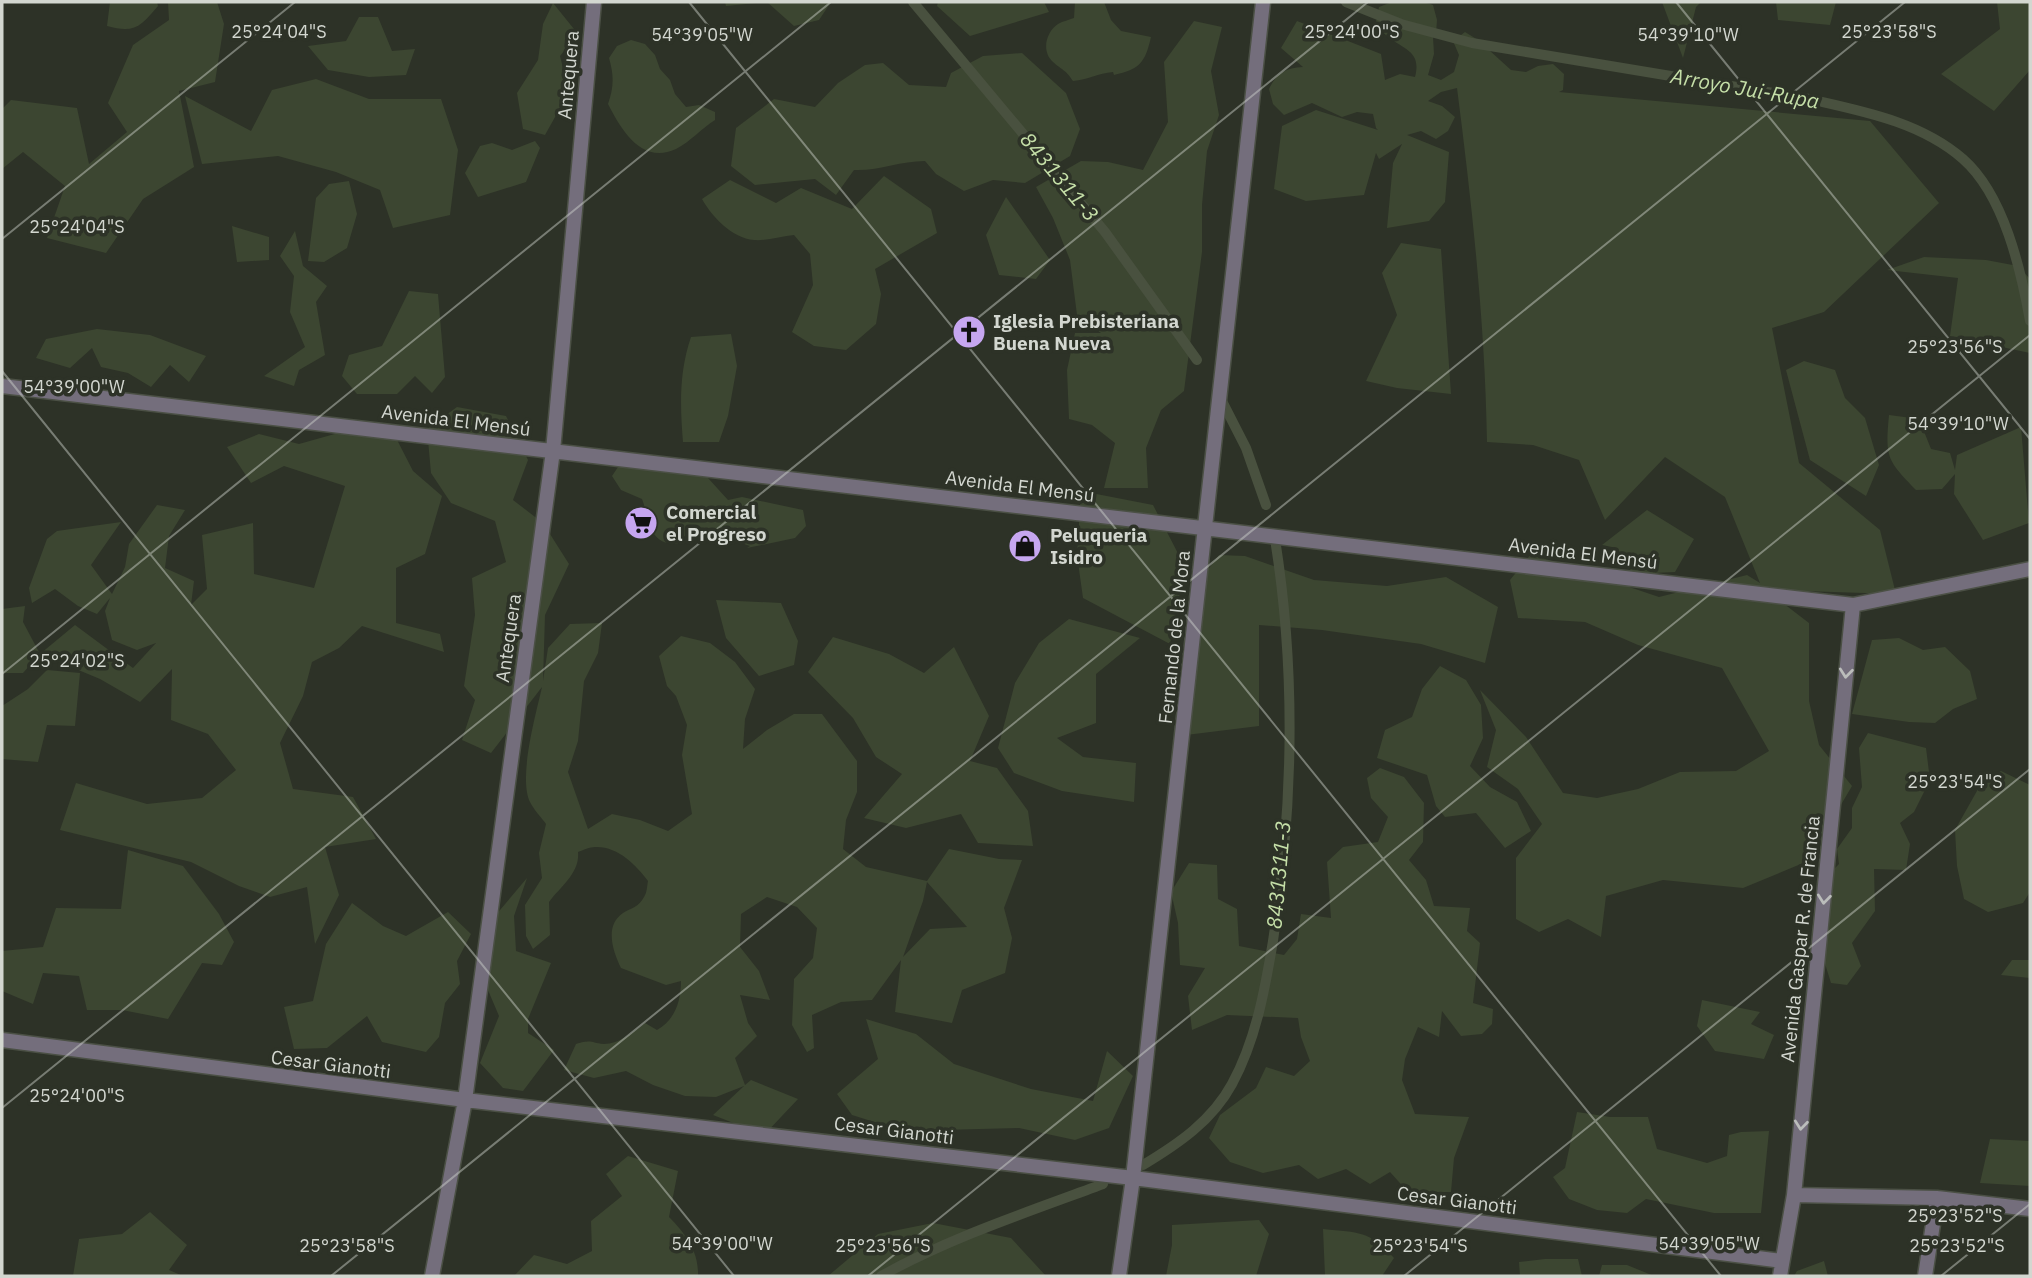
<svg xmlns="http://www.w3.org/2000/svg" width="2032" height="1278" viewBox="0 0 2032 1278" font-family="'IBM Plex Sans',sans-serif">
<style>
.green{fill:#3c4631;fill-rule:evenodd}
.lines{fill:none;stroke-linecap:round;stroke-linejoin:round}
.stream{stroke:#49513f;stroke-width:10}
.minor-casing{stroke:#4b5045;stroke-width:17}
.minor{stroke:#746e7c;stroke-width:14}
.oneway{stroke:#bbbdbb}
.ticks{fill:none;stroke:#d3d7d0;stroke-width:2;stroke-opacity:0.45}
.labels{text-anchor:middle;stroke-width:7;stroke-linejoin:round;paint-order:stroke}
.street-label{font-size:19px;fill:#d3d7d0;stroke:#2d3227}
.poi-label{font-size:19px;font-weight:bold;fill:#d3d7d0;stroke:#2d3227;text-anchor:start}
.water-label{font-size:21px;font-style:italic;fill:#c5dfa8;stroke:#2d3227}
.ticks-label{font-size:18px;text-anchor:middle;fill:#d3d7d0;stroke:#2d3227;stroke-width:7;stroke-linejoin:round;paint-order:stroke}
</style>
<rect width="100%" height="100%" fill="#2d3227"/>
<!-- green -->
<path class="green" d="M110,2h47l1,4c-17,20 -23,28 -51,20z
M168,2h49l7,22 -9,58 -36,9 15,76 -51,32 -37,54 -59,-15 18,-52 -42,-34 -21,17v-60l9,-9 66,8 12,56 38,-32 -19,-29 25,-58 36,-25z
M725,2h106l-12,18 -25,6 -27,-24 -41,4z
M938,2h106l5,10 -79,24 -33,-30z
M1075,2h29l7,18 10,11 30,6c-6,26 -11,32 -37,38l-1,-3c-15,1 -25,8 -40,9 -8,-12 -10,-10 -20,-19 -12,-11 -7,-30 5,-38 5,-3 11,-4 16,-6z
M1392,2c14,2 29,-2 41,3l4,15 -1,14 -3,3 1,17 -6,21 13,5 13,-8 5,-17 -6,-14 12,-9 13,8 33,30 15,2 12,-6 15,-2 11,10 -1,16 -4,2 311,29 69,82 -115,109 -52,16 27,135 81,67 16,64 -130,-4 43,33v78l10,44 33,41 -44,75 -65,27 -80,-8 -57,16 -5,41 -33,-18 -29,13 -23,-13v-61l26,-34 -24,-35 -31,-22 9,-37 -16,-40 46,47 37,56 34,5 41,-9 42,-17 56,-1 33,-20 -47,-83 -84,-23 -53,-23 -67,-4 -8,-38 21,-26 128,43 88,-22 13,8 -35,-86 -60,-40 -60,63 -26,-60 -46,-15 -46,-3c-2,-119 -15,-237 -30,-354l-16,4 -13,9 14,5 13,11 -7,14 -12,8 -15,-8 -14,4 42,17 -4,50 -16,19 -42,7 6,-65 9,-19 -23,15 -3,-6 -12,42 -58,6 -32,-12 8,-63 34,-16 62,20 -2,-2 -3,-14 -16,-2 -15,5 -30,-14 -28,12 -11,-11 -4,-15c8,-16 16,-21 34,-22l-22,-19 16,-27 84,33 4,26 15,-6 15,3c7,-27 -12,-27 -29,-42 -4,-3 -7,-9 -10,-13l3,-15z
M1662,2h39l-5,5 -13,51z
M1776,2h60l-6,23 -52,-5z
M1997,2h33v68l-36,41 -53,-37 59,-45z
M553,3l25,31 -18,22 9,36 -24,43 -22,-6 -6,-36 21,-33 5,-36z
M359,17h19l14,34 23,-2 -9,26 -37,2 -41,-7 -20,-24 38,-5z
M1194,21l28,6 -11,44 8,44 -12,36 -5,54v47l-18,139 -23,19 -15,38 2,40h-44l11,-45 -23,-18 -23,-6 -2,-49 8,-37h26l-24,-18 -7,-55 -17,-42 -17,-31 45,-26 27,1 35,8 25,-48 -4,-60z
M631,40l14,4 10,11 5,14 10,11 5,14 11,13 13,-2 16,7v8c-13,8 -25,22 -39,29 -35,16 -55,-20 -68,-45 6,-17 6,-29 1,-46l8,-12z
M1022,53l44,40 14,36 -10,27 -45,27 -32,-3 -29,11 -28,-17 -11,-13c-25,0 -46,10 -71,9l-18,25 -21,-16 -60,6 -24,-19 5,-38 38,-29 41,8 23,-24 27,-18 18,-2 26,22 37,2 5,-14 32,-17z
M316,79l53,20h72l17,51 -8,65 -57,13 -13,-38 -44,-18 -58,-16 -76,8 -17,-68 66,35 21,-41z
M535,141l5,7 -14,34 -48,15 -13,-24 15,-27 12,-3 20,7z
M884,176l47,33 6,24 -62,36 6,25 -5,30 -30,26 -32,-4 -22,-14 21,-47 -3,-31 -16,-19c-12,1 -27,6 -40,5 -22,-2 -42,-23 -52,-41l28,-19 46,23 25,-15 51,21z
M349,181l8,33 -10,34 -23,14 -16,-1 8,-63 13,-14z
M1006,197l44,63 -14,19 -37,-4 -13,-40z
M232,226l37,11v23l-32,2z
M295,231l8,35 24,20 -11,16 9,53 -26,15 -5,16 -30,-10 41,-29 -15,-35 4,-36 -14,-20z
M1401,243l40,6 10,145 -54,-6 -31,-7 31,-66 -15,-42z
M1924,257l62,3 32,6 12,13v74l-80,-17 8,-58 -71,-8z
M409,291l29,3 7,83 -13,16 -17,-17 -18,18h-40l-15,-18 7,-21 33,-9z
M97,329l53,6 56,21 -17,26 -19,-17 -19,22 -23,-14 -27,-6 -9,-19 -22,20 -34,-10 10,-19z
M731,334l6,32 -9,50 -9,26h-36c-3,-36 -4,-70 8,-105z
M1804,361l31,9 10,28 20,20 14,47 -13,31 -56,-36 -24,-90z
M457,407l49,9 22,44 -15,40 30,23 26,41 -24,51 -2,66 5,-33 22,-24 32,-1 -4,30 -14,28 -6,60 -10,31 20,57 24,-15 28,6 28,11 24,-17 -10,-59 5,-30 -11,-29 -9,-10 -8,-30 22,-20 29,7 25,19 20,27 -10,30 -2,30 24,-19 27,-16h28l35,47v31l-11,28 -3,29 23,18 61,14 22,-32 50,10 23,1 -18,48 8,30 -7,35 -43,17 -10,33 -57,-11 6,-52 -29,40 -31,2 -29,13 2,33 -7,4 -15,-27 2,-46 19,-21 4,-30 -20,-21 -30,-10 -26,17 -1,33 19,24 11,29 -30,-5 8,28 9,13 -22,22 10,27 6,-5 47,19 -34,36 -51,-20 31,-29 -28,11 -31,-1 -32,-11 -27,-14 -32,7 -30,-8 12,-26c17,-5 14,-1 28,0 15,0 30,-12 41,-21l12,7c18,-10 24,-29 24,-49l-15,4 -45,-17c-8,-17 -17,-42 2,-55 8,-5 16,-6 21,-16 3,-4 3,-11 4,-16 -12,-16 -30,-35 -53,-34 -5,0 -12,3 -17,5 2,21 -17,34 -29,50l1,33 -17,14 -7,-13 -1,-31 17,-27 -3,-25 7,-29c-5,-7 -12,-14 -16,-22 -12,-25 6,-88 12,-115l-51,66 -29,-13 13,-40 -11,-14 11,-71 -3,-37 34,-16 -11,-41 -44,-18 -20,-30 -4,-44zM927,882l40,45 -37,2 -27,28 20,-56z
M1889,415l30,4 12,30 19,4 5,17 2,-15 64,-28 8,96 -46,17 -29,-46 1,-20 -13,15 -26,1c-29,-30 -31,-32 -27,-75z
M356,428l37,4 20,39 29,25 -17,58 -29,14v55l44,11 4,18 -82,-26 -23,22 -27,14 -9,34 -23,47 13,46 60,8 23,42 -51,8 14,48 -24,49 -8,-57 -37,10 -31,-11 -48,-24 -131,-32 16,-47 71,21 55,-6 34,-28 -28,-36 -37,-14 1,-51 -32,33 -40,-23 -60,-25 -17,19h-21v-64l23,-3 -2,16 17,32 35,-29 58,43 23,-25 -19,7 -25,-10 -7,-29 5,-13 -13,16 -19,-8 -23,-17 -23,14 -3,-15 18,-49 10,-8 64,-9 -30,43 21,29 13,-27 4,-23 28,-39 28,5 -16,26 -4,32 29,13 -3,24 16,-16 -5,-54 51,-12 1,51 60,14 31,-102 -61,-20 -33,17 -24,-36 32,-13 40,10z
M620,464l74,6 14,8 20,22 14,-3 61,13 3,16 -11,12 -48,10 3,-2c-10,-3 -22,-11 -31,-11 -22,0 -52,22 -67,-4 -5,-9 -6,-22 -10,-32l-21,-9 -9,-14z
M1081,491l72,14 32,62 -15,77 -87,-46 -6,-43z
M1647,510l47,29 -19,33 -42,2 -16,-26 -15,-3z
M1219,555l26,1 69,24 73,6 59,-9 52,30 -13,56 -64,-19 -99,-14 -63,-5v101l-73,9 13,-83 4,-76z
M716,600l65,3 17,38 -4,24 -35,11 -33,-38z
M1069,619l71,19 -44,36v49l-39,15 26,19 53,6 -2,39 -72,-11 -48,-18 -16,-25 17,-65 24,-40z
M833,637l56,17 35,19 30,-26 35,69 -19,45 27,7 31,43 5,35 -55,-3 -17,-29 -55,14 -42,-10 38,-44 -26,-17 -23,-39 -45,-46z
M1899,638l24,12 22,-3 25,24 7,28 -24,10 -18,14 -26,-1 -57,-8 20,-74z
M1440,666l26,14 15,25 2,33 -13,28 20,21 27,15 14,29 -26,17 -29,-35 -31,4 -9,-11 -9,-31 -50,-17 8,-28 27,-13 10,-28z
M47,670l33,3 -5,53 -28,-1 -9,37 -36,-3v-53l26,-17z
M1868,733l58,15 4,32 -16,32 -14,11 10,21 -4,26 -32,-1 1,42 -23,32 9,23 -14,19 -16,-2 -9,-29 -4,-29 13,-15 -7,-20v-11l15,-15 -2,-15 15,-21v-20l10,-21 -3,-39z
M1380,768l24,9 20,26 -1,39 -14,18 17,20 8,26 36,2 -3,23 13,12 -7,60 20,6 -1,15 -10,10 -21,2 -19,-25 -3,26 -21,-10 -13,32 -3,21 13,34 54,3 -15,41 -3,34h-43l-18,-20 -20,12 -24,-15 -28,10 -19,-14 -36,8 -33,-11 -21,-24 11,-23 36,-27 10,-21 28,9 16,-15 -9,-24 -3,-19 -71,-3 -35,15 -4,-34 17,-28 -25,-3 -2,-42 -7,-31 18,-29 28,2 1,34 19,10 2,37 45,9 13,-16 4,-25 30,4 -4,-56 16,-15 35,-5 10,-25 -17,-19 -4,-20z
M2001,771l29,14v107l-7,11 -35,9 -24,-13 -7,-33 -2,-36 27,-48z
M128,850l55,16 36,48 15,28 -12,23 -20,-2 -34,56 -46,-9h-35l-8,-34 -36,-3 -10,31 -31,-13v-40l41,-4 13,-39 65,1z
M527,878l-13,38 2,35 35,12 -23,56v14l26,17 -31,41 -20,-3 -23,-25 19,-47 -17,-40 7,-53z
M352,903l31,23 23,10 42,-24 23,22 -14,27 3,23 -15,19 -6,34 -13,15 -44,-10 -15,-26 -40,32 -33,1 -10,-42 29,-6 13,-57z
M2012,960h18v18l-29,-3z
M1702,1000l58,12 -9,12 23,11 -10,24 -49,-8 -18,-25z
M866,1019l50,15 38,30 77,25 62,12 14,-50 26,25 -24,52 -34,12 -56,-12 -116,3 -51,-16 -15,-21 41,-35z
M1577,1112l33,5h38l9,32 50,14 20,-7 2,-21 12,-3 28,-1 -8,82h-47l-68,-14 -19,14 -30,-3 -28,-11 -16,-22 12,-9z
M1990,1139l40,2v45l-50,-3z
M628,1156l50,15 -9,46c17,17 30,35 29,59h-184l20,-21 33,9 25,-13 -1,-30 31,-25 -16,-22z
M150,1212l37,33 -18,25 14,6h-110l6,-37 43,-5z
M1259,1220l10,14 -13,42h-90l6,-31v-20z
M933,1223l78,15 35,38h-218l50,-42z
M1323,1229c37,4 45,1 71,29l-12,18h-57z
M1545,1259h33l4,17h-62l-1,-14z
M1824,1261l4,15h-34l3,-5z
M1602,1265h25l27,11h-55z"/>
<g class="lines">
<!-- stream -->
<path class="stream" d="M913,2l192,230 92,128
M1346,2l55,22 71,19 337,56c53,12 112,23 154,60 41,36 58,111 67,162
M1223,403l23,45 20,57
M1143,1165c35,-21 69,-44 89,-81 24,-44 33,-95 41,-143 20,-132 23,-270 2,-402
M881,1276c70,-39 147,-64 222,-92"/>
<defs>
<path id="minor" d="M2,386l1851,219 177,-36
M2,1040l463,60 668,78 649,83
M1794,1195l143,3 93,11
M432,1276l33,-176 88,-649 41,-449
M1119,1276l14,-98 130,-1176
M1780,1276l14,-81 59,-590
M1925,1276l12,-78"/>
</defs>
<!-- minor casing -->
<use href="#minor" class="minor-casing"/>
<!-- minor -->
<use href="#minor" class="minor"/>
</g>
<!-- one-way arrows -->
<defs><path id="oneway-chevron" d="M-2-3.5L2.5 0L-2 3.5" fill="none" stroke-width="1.6" stroke-linecap="round" stroke-linejoin="round" transform="scale(1.75)"/></defs>
<g class="oneway">
<use href="#oneway-chevron" transform="translate(1846 673) rotate(96)"/>
<use href="#oneway-chevron" transform="translate(1824 899) rotate(96)"/>
<use href="#oneway-chevron" transform="translate(1801 1125) rotate(96)"/>
</g>
<!-- ticks -->
<path class="ticks" d="M689,2l1032,1274M1676,2l354,437M2,239l293,-237M2,371l732,905M2,674l829,-672M2,1108l1366,-1106M331,1276l1574,-1274M868,1276l1162,-941M1404,1276l626,-507M1941,1276l89,-72"/>
<!-- icons -->
<defs>
<symbol id="church-disc" viewBox="-11 -11 22 22"><circle r="9.5" fill="#c6a6f0" stroke="#2d3227"/><path d="M-1.2-6h2.4v3.5h3.3v2.4h-3.3V6h-2.4V-.1h-3.3v-2.4h3.3Z" fill="#111"/></symbol>
<symbol id="supermarket-disc" viewBox="-11 -11 22 22"><circle r="9.5" fill="#c6a6f0" stroke="#2d3227"/><path d="M-6-5.5h2.5l.6 2H6L4.5 2H-2.5L-4.4-4H-6ZM-1.5 3.2a1.3 1.3 0 1 0 .1 0ZM3 3.2a1.3 1.3 0 1 0 .1 0Z" fill="#111"/></symbol>
<symbol id="shop-disc" viewBox="-11 -11 22 22"><circle r="9.5" fill="#c6a6f0" stroke="#2d3227"/><path d="M-5-2.5h2.3a2.7 3.5 0 0 1 5.4 0H5L5.5 6h-11ZM-1.5-2.5h3a1.5 2.3 0 0 0-3 0Z" fill="#111"/></symbol>
</defs>
<g fill-rule="evenodd">
<use href="#church-disc" x="950" y="313" width="38" height="38"/>
<use href="#supermarket-disc" x="622" y="504" width="38" height="38"/>
<use href="#shop-disc" x="1006" y="527" width="38" height="38"/>
</g>
<g class="labels">
<!-- street labels -->
<g class="street-label">
<text transform="translate(568 75) rotate(-85)" y="7">Antequera</text>
<text transform="translate(456 420) rotate(7)" y="7">Avenida El Mensú</text>
<text transform="translate(1020 486) rotate(7)" y="7">Avenida El Mensú</text>
<text transform="translate(1583 553) rotate(7)" y="7">Avenida El Mensú</text>
<text transform="translate(1174 637) rotate(-84)" y="7">Fernando de la Mora</text>
<text transform="translate(508 638) rotate(-82)" y="7">Antequera</text>
<text transform="translate(1800 939) rotate(-84)" y="7">Avenida Gaspar R. de Francia</text>
<text transform="translate(331 1064) rotate(7)" y="7">Cesar Gianotti</text>
<text transform="translate(894 1130) rotate(7)" y="7">Cesar Gianotti</text>
<text transform="translate(1457 1200) rotate(7)" y="7">Cesar Gianotti</text>
</g>
<!-- poi labels -->
<g class="poi-label">
<text x="993" y="328">Iglesia Prebisteriana<tspan x="993" dy="22">Buena Nueva</tspan></text>
<text x="666" y="519">Comercial<tspan x="666" dy="22">el Progreso</tspan></text>
<text x="1050" y="542">Peluqueria<tspan x="1050" dy="22">Isidro</tspan></text>
</g>
<!-- water labels -->
<g class="water-label">
<text transform="translate(1745 89) rotate(10)" y="7">Arroyo Jui-Rupa</text>
<text transform="translate(1059 177) rotate(50)" y="7">8431311-3</text>
<text transform="translate(1279 875) rotate(-85)" y="7">8431311-3</text>
</g>
</g>
<g class="ticks-label">
<text x="279" y="38">25°24'04"S</text>
<text x="1352" y="38">25°24'00"S</text>
<text x="1889" y="38">25°23'58"S</text>
<text x="702" y="41">54°39'05"W</text>
<text x="1688" y="41">54°39'10"W</text>
<text x="77" y="233">25°24'04"S</text>
<text x="1955" y="353">25°23'56"S</text>
<text x="74" y="393">54°39'00"W</text>
<text x="1958" y="430">54°39'10"W</text>
<text x="77" y="667">25°24'02"S</text>
<text x="1955" y="788">25°23'54"S</text>
<text x="77" y="1102">25°24'00"S</text>
<text x="1955" y="1222">25°23'52"S</text>
<text x="722" y="1250">54°39'00"W</text>
<text x="1709" y="1250">54°39'05"W</text>
<text x="347" y="1252">25°23'58"S</text>
<text x="883" y="1252">25°23'56"S</text>
<text x="1420" y="1252">25°23'54"S</text>
<text x="1957" y="1252">25°23'52"S</text>
</g>
<!-- border -->
<rect width="2032" height="1278" fill="none" stroke="#d3d7d0" stroke-width="7"/>
</svg>
